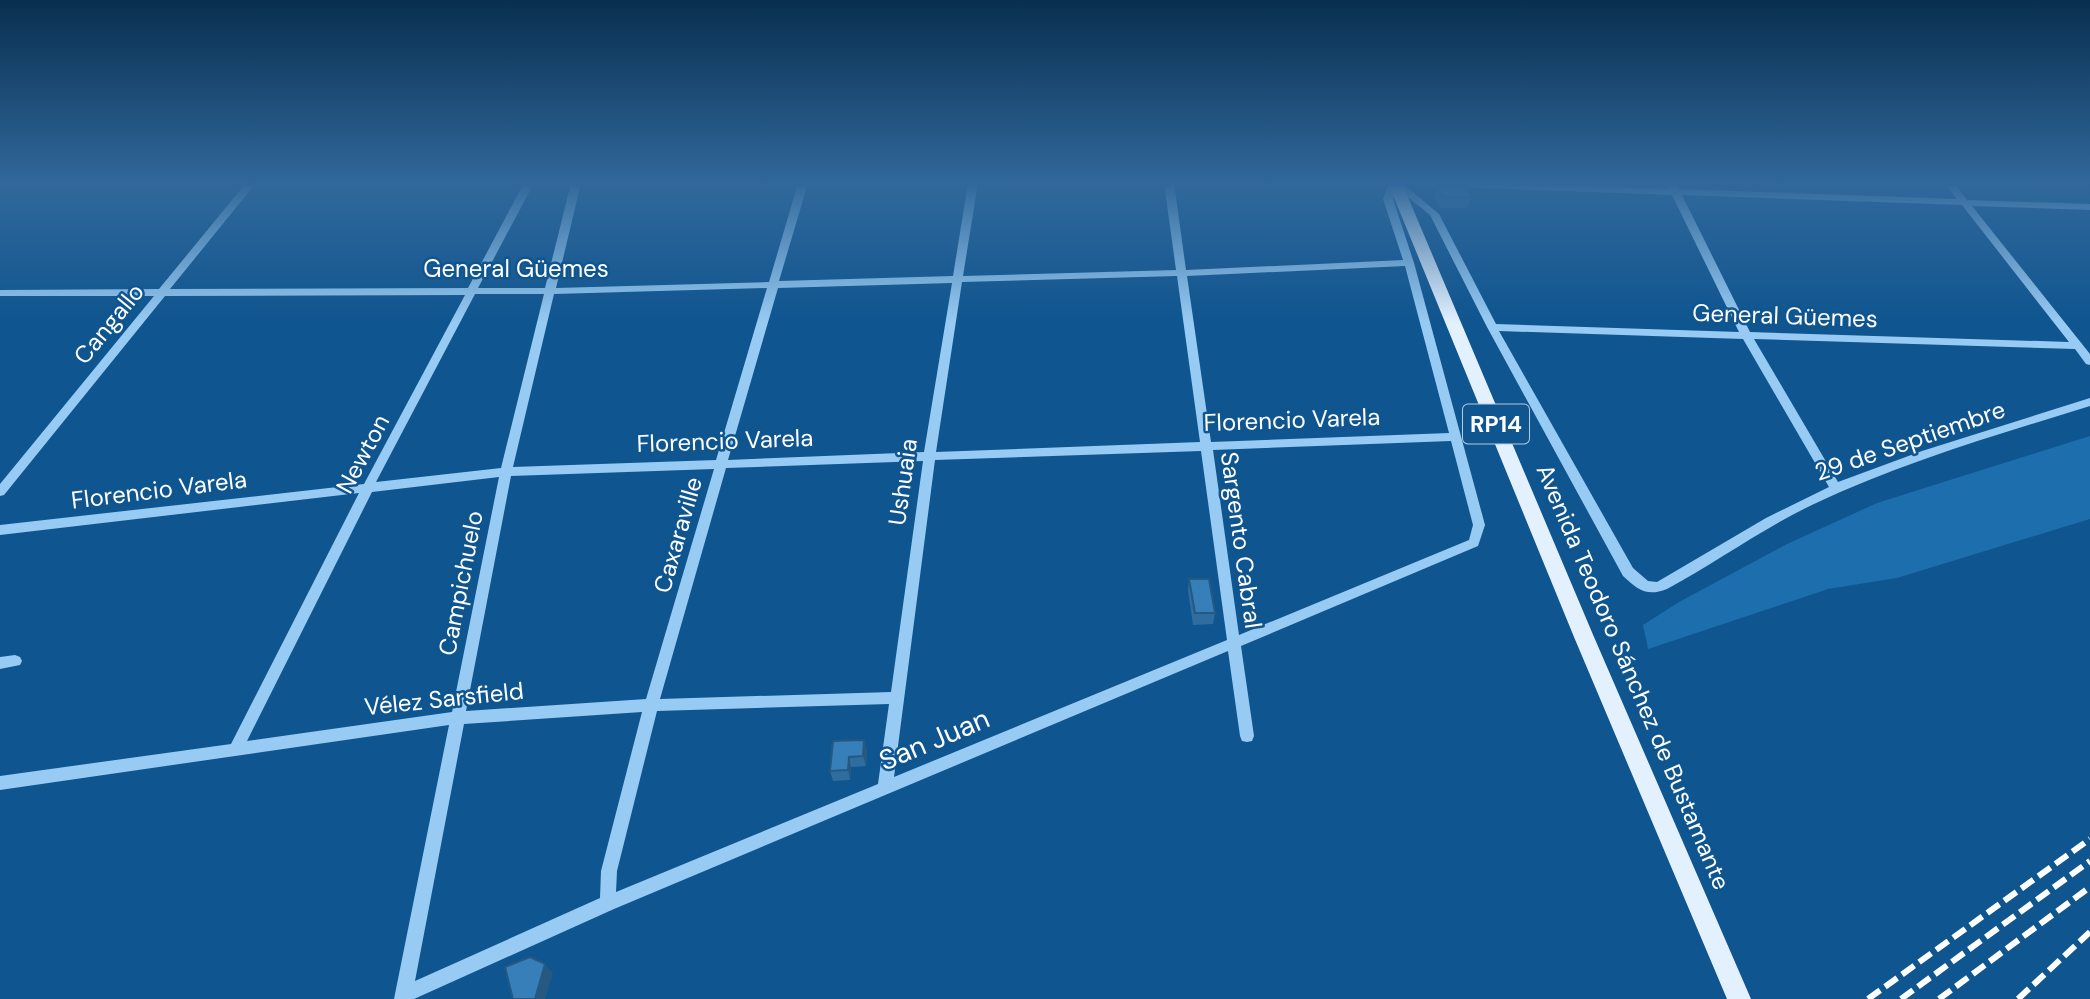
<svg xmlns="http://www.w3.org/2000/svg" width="2090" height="999" viewBox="0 0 2090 999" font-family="'DM Sans',sans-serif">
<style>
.green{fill:#1d6eac}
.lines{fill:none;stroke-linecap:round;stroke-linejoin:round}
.minor{fill:#97cbf3;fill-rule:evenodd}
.major{fill:#e3f1ff;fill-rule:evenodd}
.rail{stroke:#fff;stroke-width:6;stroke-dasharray:15 6;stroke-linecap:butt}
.wall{fill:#2f6d9f}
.shaded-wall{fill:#265982}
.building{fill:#377fb9;stroke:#265982;stroke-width:2}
.labels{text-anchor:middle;stroke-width:5;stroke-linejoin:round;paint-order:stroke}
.shield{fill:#0f558f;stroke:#b7ccdd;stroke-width:2}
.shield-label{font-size:23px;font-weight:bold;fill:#fff}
.street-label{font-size:24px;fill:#fff;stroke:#0f558f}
.near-street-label{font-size:28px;fill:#fff;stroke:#0f558f}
</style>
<rect width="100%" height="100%" fill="#0f558f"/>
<!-- green -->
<path class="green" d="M2090,436v83l-193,59 -69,11 -180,60 -5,-24 36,-23 108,-58 90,-41z"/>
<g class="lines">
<!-- minor -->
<path class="minor" d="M246,183h10l-86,106 298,-1 56,-105h10l-56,105h67l26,-105h10l-25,105 213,-6 29,-99h10l-29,98 174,-5 15,-93h10l-15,93 213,-6 -12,-87h10l12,87 217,-10 -20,-61 6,-16h13l37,31 57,110 243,8 -67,-137 -243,-9 -5,-3h77l168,6 -3,-6h10l3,6 278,10 -13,-16h10l13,17 123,4v6l-118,-4 118,148v11l-4,-1 -11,-15 -321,-10 84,143 84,-31 168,-53v8c-93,29 -187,56 -276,98 -51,24 -97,58 -147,85 -20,8 -29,1 -44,-13l-136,-249 -57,-112 -33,-27 -4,11 21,64 71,262 -7,21 -237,100 13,90 -2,5 -5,1 -5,-1 -2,-5 -12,-85 -614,258 -200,90h-20l55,-274 -449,65v-14l231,-32 128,-251 -359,42v-10l364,-41 101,-189 -300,1 -161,199 -4,1v-12l154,-188h-154v-6l159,-1zM1682,195l280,10 107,137 -319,-10zM1405,266l44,167 -238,9 -24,-166zM1177,276l23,166 -264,10 26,-170zM952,283l-28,169 -196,8 50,-172zM767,288l-51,172 -203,7 41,-173zM475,294h69l-43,174 -125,14zM1499,331l244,8 86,148 -63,31 -109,64 -9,-1 -15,-13zM1451,441l22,84 -4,15 -230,95 -26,-185zM1201,451l26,189 -333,137 41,-317zM923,461l-32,231 -231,7 66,-231zM714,469l-68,230 -180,12 45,-235zM499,477l-47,235 -205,29 125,-249zM889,704l-11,80 -262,108 1,-21 40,-160zM642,712l-41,159 -1,27 -185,83 49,-257z
M15,655l5,2 2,4 -2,4 -20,4v-12z"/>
<!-- major -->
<path class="major" d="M1388,183h14l192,454 157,362h-24l-153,-362z"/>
<!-- rail -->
<path class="rail" d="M1868,999l222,-160
M1901,999l189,-138
M1939,999l151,-112
M2018,999l72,-67"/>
</g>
<!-- wall -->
<path class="wall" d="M929,183h33v2l-33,1z
M1437,184l34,13 -4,11h-27l-6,-12z
M1189,579l26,34 -2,11 -20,1 -5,-34z
M833,741l34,9 -1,16 -15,1 -1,13 -17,1 -3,-10z"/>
<!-- shaded-wall -->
<path class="shaded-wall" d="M864,740l3,10 -1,16 -3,-10z
M849,757l2,10 -1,13 -2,-10z
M545,964l8,9 -8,26h-10z"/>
<!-- building -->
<path class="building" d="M1437,184h27l7,13h-28z
M1189,579h20l6,34h-20z
M864,740l-1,16 -14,1 -1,13 -18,1 3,-30z
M530,957l15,7 -10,35h-22l-8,-32z"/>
<!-- sky -->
<linearGradient id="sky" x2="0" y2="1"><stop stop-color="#082f4f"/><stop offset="0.57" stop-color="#31689b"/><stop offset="1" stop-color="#31689b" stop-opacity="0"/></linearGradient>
<rect width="2090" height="323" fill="url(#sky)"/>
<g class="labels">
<!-- shield labels -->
<rect class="shield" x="1463" y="404.5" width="66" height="39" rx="5"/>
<g class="shield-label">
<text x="1496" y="432">RP14</text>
</g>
<!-- street labels -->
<g class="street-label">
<text x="516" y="277">General Güemes</text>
<text transform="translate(1785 316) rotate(2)" y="8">General Güemes</text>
<text transform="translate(109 324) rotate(-51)" y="8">Cangallo</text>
<text transform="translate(1292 420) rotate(-2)" y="8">Florencio Varela</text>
<text transform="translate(725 441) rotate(-2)" y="8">Florencio Varela</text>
<text transform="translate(1910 441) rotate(-19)" y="8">29 de Septiembre</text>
<text transform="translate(363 454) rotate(-62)" y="8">Newton</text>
<text transform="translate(903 482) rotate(-82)" y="8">Ushuaia</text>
<text transform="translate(159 490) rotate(-7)" y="8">Florencio Varela</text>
<text transform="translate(678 535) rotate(-74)" y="8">Caxaraville</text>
<text transform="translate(1241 540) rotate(82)" y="8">Sargento Cabral</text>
<text transform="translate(461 583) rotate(-79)" y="8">Campichuelo</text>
<text transform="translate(1633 677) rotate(67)" y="8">Avenida Teodoro Sánchez de Bustamante</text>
<text transform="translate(444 699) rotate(-6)" y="8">Vélez Sarsfield</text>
</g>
<!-- near-street labels -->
<g class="near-street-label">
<text transform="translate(934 739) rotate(-23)" y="10">San Juan</text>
</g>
</g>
</svg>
